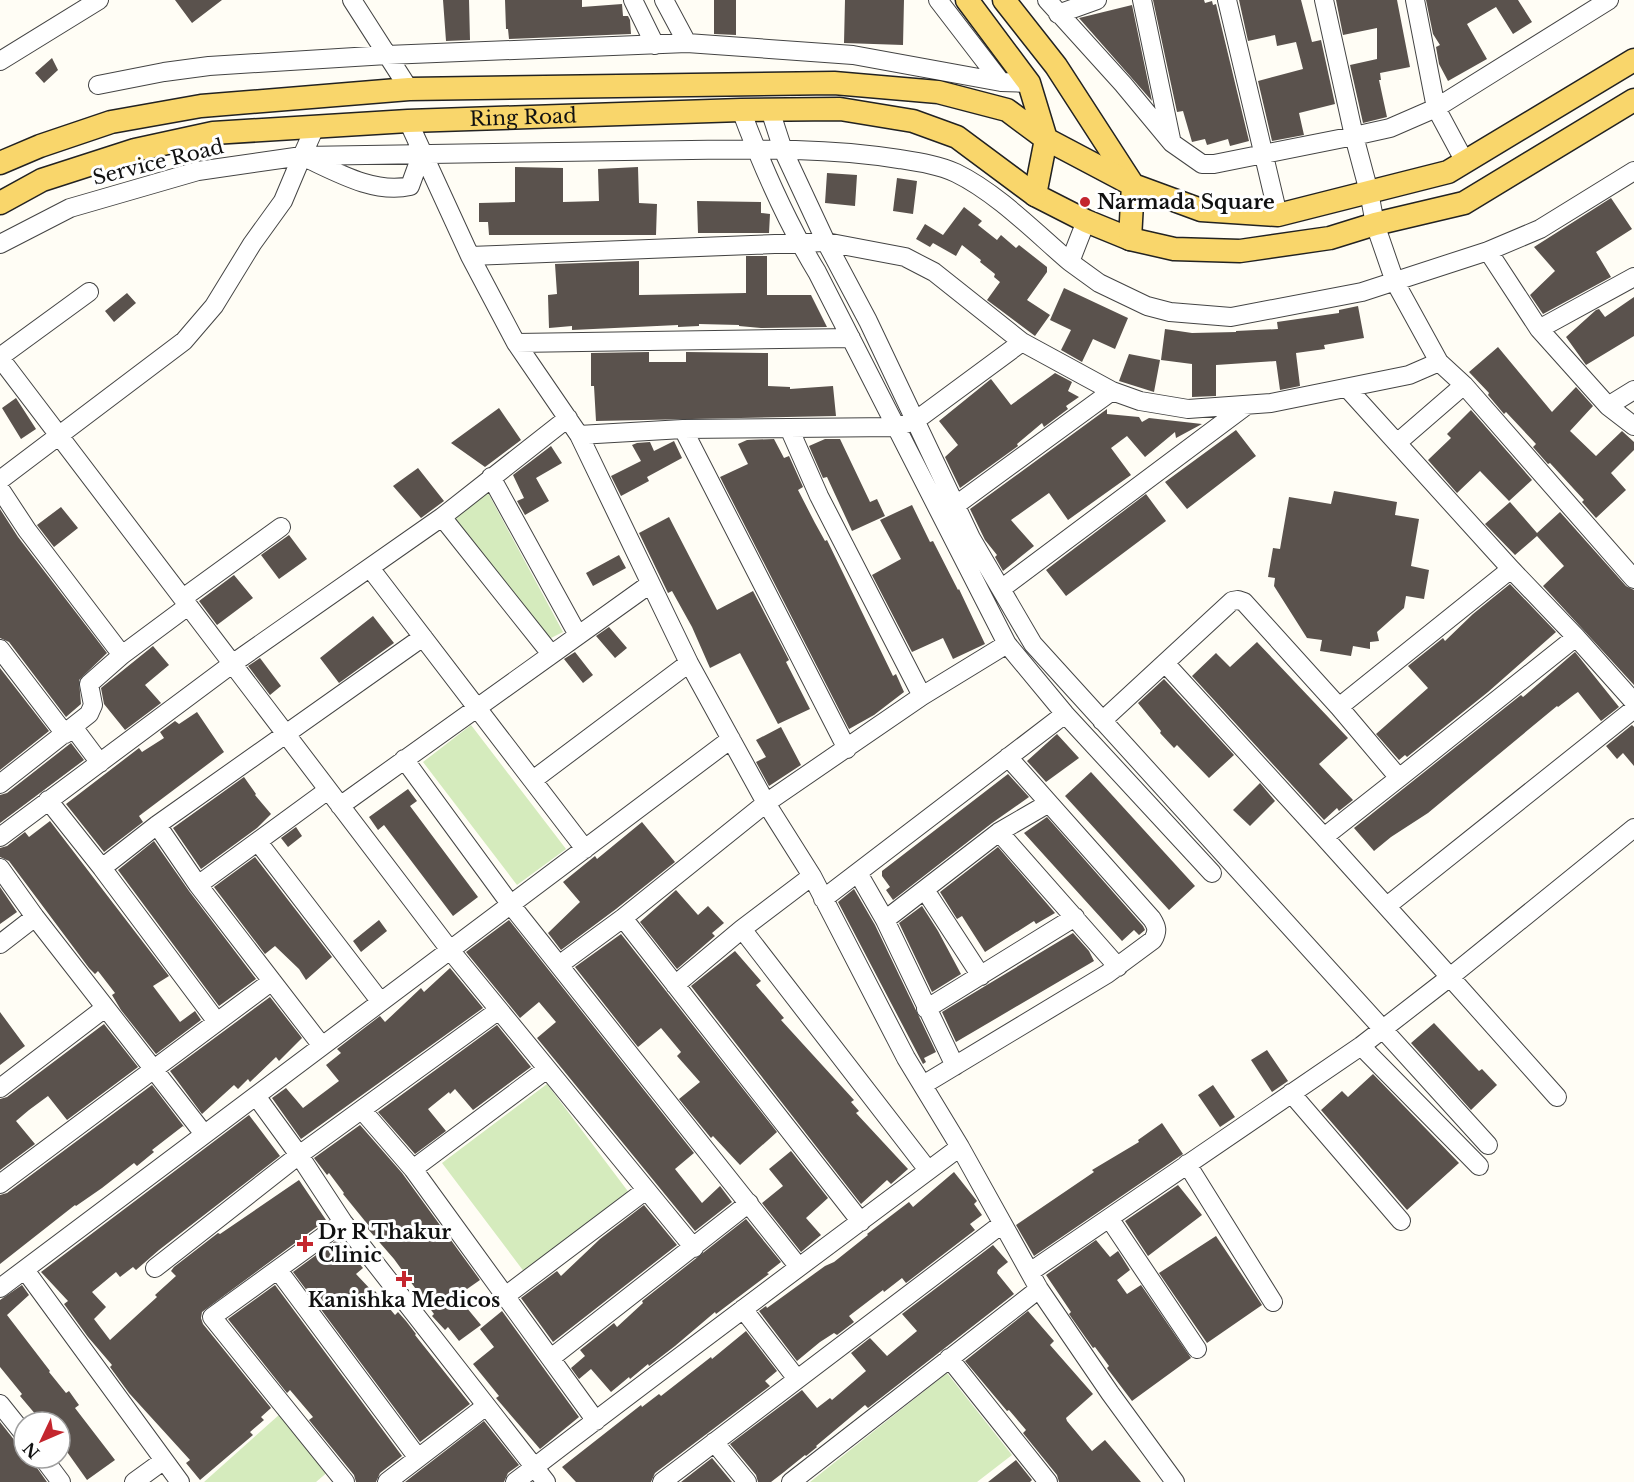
<svg xmlns="http://www.w3.org/2000/svg" width="1634" height="1482" viewBox="0 0 1634 1482" font-family="'Libre Baskerville',serif">
<style>
.green{fill:#d5ebbd}
.building{fill:#5a524d}
.lines{fill:none;stroke-linecap:round;stroke-linejoin:round}
.minor-casing{stroke:#444;stroke-width:20}
.major-casing{stroke:#222;stroke-width:25}
.minor{stroke:#fff;stroke-width:18}
.major{stroke:#f9d66b;stroke-width:22}
.poi-dot{fill:#c4262e;stroke:#fff;stroke-width:2}
.labels{text-anchor:middle;stroke-width:6;stroke-linejoin:round;paint-order:stroke}
.street-label{font-size:20px;fill:#111;stroke:#fff}
.poi-label{font-size:20px;font-weight:bold;fill:#111;stroke:#fff;text-anchor:start}
</style>
<rect width="100%" height="100%" fill="#fffdf5"/>
<!-- green -->
<path class="green" d="M487,491l76,141 -16,8 -94,-122z
M471,725l95,124 -49,36 -94,-123z
M547,1084l83,110 -105,79 -83,-110z
M947,1373l65,82 -35,27h-167z
M280,1414l50,56 -14,12h-112z"/>
<!-- building -->
<path class="building" d="M175,0h47l-30,23z
M443,0h26l1,40 -24,1z
M505,0h77v7l40,-3 1,12h5l2,4 1,14 -122,5 -1,-10h-2z
M714,0h22v35l-22,-1z
M845,0h59l-1,45 -59,-2z
M1153,0h51l1,3 7,-2 1,4 3,-1 33,137 -19,5 -2,-7 -21,6 -2,-6 -13,3 -9,-31 -6,1z
M1239,0h62l11,42 9,-2 14,64 -36,9 5,22 -32,6 -14,-60 45,-12 -7,-27 -19,4 -2,-11 -27,6z
M1336,0h61l13,67 -30,6 1,7h-2l8,37 -24,6 -13,-58 27,-6v-31l-34,7z
M1426,0h92l14,22 -19,12 -17,-27 -29,17 20,35 -39,22 -9,-17 -3,-17 4,-2 -7,-11z
M1132,5l20,96 -73,-83z
M52,58l6,12 -14,13 -9,-10z
M515,167l48,1v34l36,-1 -1,-32 40,-2 1,36 18,1 -1,31h-167l-1,-13h-9v-19l36,-1z
M827,173l30,2 -2,31 -30,-3z
M897,178l20,3 -4,33 -20,-3z
M1611,198l21,31 -36,23 15,25 -68,37 -13,-19 25,-24 -21,-24z
M697,201l64,1v11l9,1 -1,19h-71z
M964,207l18,14 -4,4 19,15 4,-5 15,13 3,-3 28,22v5l-20,28 23,15 -15,21 -48,-36 13,-18 -6,-5 1,-3 -15,-12 1,-2 -19,-15 -6,11 -23,-13 -3,4 -14,-8 9,-15 18,11z
M746,256h21v39h44l16,32 -66,1 -22,-2v-1l-40,-1v2l-21,1v-2l-106,5v-4l-23,2 -1,-33 9,-1 -2,-30 84,-3v34l107,-2z
M1064,288l64,30 -13,31 -22,-10 -11,23 -21,-12 10,-20 -21,-10z
M127,293l9,10 -22,19 -9,-11z
M1634,297v39l-48,29 -20,-28 30,-27 3,-1 6,8z
M1358,306l6,32 -40,7 1,4 -29,4 4,33 -20,4 -4,-29 -60,4v31l-24,1v-33l-31,-4 4,-31 27,4 44,-1v-1l42,-2 -1,-7 62,-9v-3z
M1498,347l54,65 24,-25 17,19 -23,25 26,25 26,-25 12,11v8l-23,23 15,17 -30,28 -14,-16 2,-2 -34,-37 -2,1 -15,-17 3,-3 -30,-32 -2,2 -16,-19 1,-2 -20,-21z
M649,352v10h37v-10l82,1v33l22,1v2l43,-3 3,30 -240,5 -2,-35h-3v-33z
M1129,354l31,6 -6,32 -35,-11z
M1055,373l17,9 -4,9 11,6 -13,9 2,3 -24,18 -2,-4 -25,21 1,2 -58,42 -15,-31 13,-12 -19,-24 52,-42 20,26z
M16,398l20,31 -15,10 -19,-31z
M499,408l22,32 -36,27 -34,-24z
M1107,409v5l32,3 3,5 7,-4 53,6 -26,14 -1,-6 -30,25 -18,-21 -16,12 20,27 -63,45 -19,-27 -38,27 23,26 -31,25 -8,-14 2,-2 -12,-15 -15,-31z
M1471,410l61,70 -23,21 -29,-30 -23,22 -29,-33 23,-22 -4,-4z
M1236,430l20,26 -69,53 -22,-27z
M774,439l10,19 5,-2 14,31 -5,3 17,33 10,18 2,-1 66,136 3,-2 8,18 -30,23 -25,14 -129,-252 28,-13 -10,-20 9,-4z
M825,439h15l30,63 7,-3 8,17 -33,15 -25,-54 -4,1 -14,-32z
M674,441l8,17 -35,19 2,4 -28,15 -10,-20 30,-15 -9,-16 5,-2 13,-1 4,9z
M551,446l11,17 -26,15 13,23 -24,14 -8,-14 7,-3 -11,-23z
M418,468l26,33 -23,17 -28,-32z
M1334,491l63,11 -2,13 24,4 -8,47 18,4 -5,29 -18,-3 -2,12 -27,24 2,9 -9,1v7l-17,-3 -2,10 -31,-5 2,-11 -15,-2 -33,-52 1,-8 -7,-1 5,-29 7,1 9,-52 42,7z
M1146,494l20,27 -100,75 -20,-26z
M1510,502l27,31 23,-21 66,74 8,4v95l-91,-99 21,-20 -27,-30 -22,19 -30,-31z
M912,505l18,37 3,-1 25,49 1,-1 26,55 -32,15 -10,-21 -31,14 -40,-77 29,-16 -21,-39z
M61,507l17,21 -24,19 -17,-22z
M0,509l18,28 89,116 -28,27 2,24 -15,13 -57,-75 -9,-4z
M669,517l48,93 36,-19 36,69 -3,2 24,47 -32,15 -38,-71 -30,15 -18,-41 -20,-36 -4,2 -29,-60z
M289,535l18,24 -28,20 -18,-24z
M619,555l7,13 -33,18 -7,-13z
M234,575l19,23 -36,27 -18,-24z
M1510,584l46,48 -68,60 -81,65 -2,-2 -6,5 -23,-26 52,-46 -20,-22 35,-28 2,3 28,-27z
M373,616l21,27 -55,40 -19,-25z
M609,627l18,21 -12,10 -19,-22z
M1257,642l91,96 -29,26 34,36 -14,11 -2,-3 -13,12 -132,-144 24,-23 14,14z
M153,646l16,19 -24,20 16,18 -36,27 -21,-26 -3,-16z
M575,652l18,23 -10,8 -19,-24z
M1575,652l44,55 -18,14 -23,-29 -3,2 -17,13 -1,-1 -129,107 -37,24 -17,14 -20,-23 167,-133 2,2z
M260,658l21,28 -11,9 -22,-29z
M0,668l49,63 -49,39z
M1164,679l70,76 -25,23 -32,-33 -3,3 -14,-15 1,-2 -23,-28z
M197,712l27,40 -85,64 4,6 -39,30 -38,-48 73,-56 3,4 22,-14 -4,-6 15,-11 4,3z
M1632,725l2,2v39l-11,-13 -6,6 -11,-13z
M781,727l20,38 -32,21 -13,-24 10,-5 -10,-17z
M1057,734l22,24 -33,24 -19,-21z
M71,743l13,17 -84,63v-28l7,-2z
M1091,772l104,114 -26,24 -104,-114z
M1008,774l21,23 -37,26 -99,77 -7,-10 4,-3 -8,-11v-5z
M244,777l12,17 -1,1 16,19 -14,14 -56,41 -28,-41z
M1260,783l15,18 -25,25 -17,-16z
M408,789l9,12 -7,5 68,91 -25,19 -69,-91 -6,5 -9,-13z
M1047,817l96,109 2,4 -6,5 -5,-5 -12,11 -98,-108z
M50,821l119,155 -16,10 27,36 15,-11 6,9 -45,34 -35,-44 -9,-15 3,-2 -17,-22 -3,3 -6,-6 -80,-107 -9,-4v-9l7,-2 18,-14 4,5z
M642,822l33,40 -59,47 -55,41 -13,-17 32,-31 -17,-20 32,-26 2,3z
M296,827l6,9 -14,11 -7,-9z
M154,841l35,50 67,88 -37,27 -101,-136z
M998,847l57,66 -19,11 -2,-3 -49,31 -23,-36 -5,3 -17,-27z
M255,857l77,100 -26,23 -7,-11 -24,-23 -10,8 -51,-67z
M0,887l17,25 -17,12z
M854,889l21,36 61,127 -12,6 2,4 -3,2 -85,-162z
M676,890l22,25 10,-9 16,17 -12,10 3,3 -38,33 -37,-47z
M922,906l16,25 23,43 -29,18 -33,-69z
M379,920l8,11 -26,21 -8,-11z
M509,920l185,233 -19,16 27,34 18,-17 12,16 -37,29 -158,-193 19,-16 -17,-20 -19,16 -54,-66z
M1073,933l16,18 5,10 -138,81 -14,-30z
M621,934l156,198 -37,33 -27,-29 -2,2 -32,-39 21,-17 -23,-26 4,-4 -20,-24 -23,19 -63,-80z
M735,951l26,30 -5,4 28,33 -3,2 73,80 -3,2 8,9 -3,2 52,56 -17,15 -4,-4 -26,24 -170,-218z
M450,968l33,40 -182,131 -29,-41 14,-10 17,20 36,-27 -13,-16 15,-12 -4,-4 43,-33 5,6 36,-34 3,4z
M270,997l32,41 -23,23 -3,-4 -26,25 -2,-3 -10,10 -4,-4 -32,29 -32,-43z
M0,1012l25,34 -25,19z
M1434,1023l45,48 3,-2 15,16 -26,25 -60,-67z
M104,1024l34,43 -71,53 -19,-24 -19,14 -13,11 19,23 -35,26v-71l7,-2z
M497,1025l34,42 -58,43 -18,-21 -5,5 -1,-2 -21,17 18,22 -31,23 -37,-42z
M1267,1050l21,31 -16,11 -21,-32z
M1373,1074l86,89 -52,47 -86,-100 21,-19 6,6z
M152,1085l33,43 -2,-2 -31,24 2,2 -17,14 -3,-3 -32,25 -26,18 -1,-1 -75,59v-69l7,-2z
M1213,1085l22,32 -15,10 -22,-32z
M249,1115l31,41 -121,94 -23,20 -3,-3 -13,10 -4,-5 -24,20 14,15 -12,12 16,21 47,-43 -2,-2 21,-19 -5,-5 3,-4 44,-34 2,1 79,-54 27,40 -124,92 -1,6 2,6 68,84 -10,9 3,3 -14,12 3,3 -53,45 -14,-17 4,-3 -61,-67 -19,-26 2,-2 -24,-28 -24,-33 4,-3 -27,-29z
M1162,1123l21,31 -149,102 -18,-31 78,-53 -2,-2 47,-28 -1,-2z
M360,1125l42,48 78,107 -23,16 24,29 -22,16 -11,-14 -3,3 -13,-14 2,-2 -40,-55 -27,-31 2,-2 -26,-32 1,-1 -15,-20 -2,2 -13,-17z
M791,1151l37,47 -22,20 15,17 -20,17 -39,-49 21,-17 -14,-17z
M954,1172l23,29 -3,3 8,11 -12,9 5,6 -69,53 -4,-5 -18,14 -1,-2 -34,26 5,6 -17,13 -3,-2 -14,9 -23,19 -38,-50 7,-5 1,2 58,-42 9,-4 34,-27 -1,-1 42,-32 4,5z
M1178,1185l24,30 -54,41 -23,-35z
M644,1205l33,40 -124,97 -32,-44 36,-27 4,5 39,-37z
M746,1219l35,43 -14,11 2,1 -53,40 -1,-2 -40,34 -26,20 -1,-2 -18,15 -1,-2 -18,15 -20,-23 -12,10 -8,-11 14,-12 -5,-6 34,-27 3,4 26,-24 -1,-2z
M1216,1236l46,69 -55,38 -48,-70z
M338,1239l25,29 -7,6 17,18 2,-1 20,24 3,-3 8,9 10,13 -1,1 55,69 -50,38 -127,-170z
M1096,1240l14,17 8,-6 12,19 -13,10 10,14 14,-9 50,73 -59,43 -25,-33 2,-2 -14,-19 -2,1 -24,-34 2,-2 -25,-37z
M993,1245l15,17 -10,8 -1,3 17,21 -146,114 -3,-3 -49,41 1,1 -11,9 -1,-1 -21,17 -13,10h-13l-2,-7 -26,-31 72,-54 15,18 13,-10 2,2 34,-29 -15,-18 19,-15 17,18 30,-25 -15,-17z
M22,1285l7,10 -22,20 43,56 -1,1 17,21 3,-2 10,14 -4,3 40,52 -28,20 -27,-38v-20h-18l-22,-26 2,-2 -22,-27v-67z
M275,1285l127,171 -22,17 -4,9h-20l-2,-7 -45,-55 4,-3 -23,-27 -3,3 -59,-74z
M502,1311l77,106 -39,32 -44,-51 3,-2 -26,-32 21,-17 -14,-18z
M1028,1311l26,30 -4,4 43,49 -27,24 1,3 25,30 13,-11 36,42h-82l-2,-7 -34,-42 3,-3 -17,-20 -2,1 -42,-50z
M746,1331l31,40 -12,10 5,5 -115,87 -4,9h-75l-14,-15 79,-62 1,2 17,-13 2,2 50,-39 1,2z
M484,1421l35,44 -11,8 -4,9h-99z
M0,1422l15,19 9,4v13h6l17,24h-47z
M712,1458l20,24h-51z
M1016,1460l16,20 -2,2h-42z"/>
<g class="lines">
<defs>
<path id="minor" d="M352,0l57,89
M633,0l22,45
M664,0l23,43
M938,0l63,82 28,1
M1047,0l76,84 49,59 30,21h12l140,-28 15,56 6,32 20,58 44,80 25,23 170,194
M1142,0l29,139
M1227,0l51,215
M1324,0l30,136 36,-8 46,-20 -21,-108
M1058,14l39,-14
M0,61l99,-61
M98,85l66,-13 45,-6 178,-11 300,-12 166,12 148,27
M741,110c21,56 45,111 76,162l190,372 58,70 147,159
M770,110l13,40 43,92 42,79 103,217 62,106 455,501
M408,121l62,135 46,87 63,92 110,228 77,140 46,73 94,182 54,89 79,142 71,104 65,89
M306,158c32,15 69,36 104,28l12,-33
M1465,162l-29,-54 173,-108
M0,244l70,-36 128,-37 104,-15 14,-31
M1488,251l51,78 69,77
M470,256l356,-14 79,15 29,15 88,70 90,49 28,10 48,8 83,-6 138,-28 30,-13
M1070,262l29,21 48,23 23,6 61,5 131,-25 126,-41 52,-22 94,-58
M1539,329l95,-52
M516,343l335,-5
M0,357l89,-65
M0,358l450,592 244,298
M1348,389l163,180
M1634,390l-26,16 26,20
M789,428l30,68 103,200
M683,429l164,320
M579,435l104,-6 213,-2 19,-6 107,-79
M1397,443l67,-58
M491,477l87,158
M0,480l184,-139 30,-35 38,-62 31,-43 19,-45c130,-3 260,-5 389,-6 70,-1 139,-2 208,9 19,3 40,6 57,14 41,20 79,59 114,89l16,-41
M0,489l27,41 95,125 66,-49
M956,505l156,-114
M442,517l109,137
M370,568l215,281
M1001,589l246,-184
M183,598l98,-71
M0,649l65,85
M1165,663l159,174 75,-59
M1339,707l60,71 177,-141
M1102,721l130,-120 6,-1 6,2 95,105 172,-138 65,68 58,65
M73,727l27,36
M404,759l107,146 287,361
M533,780l156,-117
M0,784l89,-70 4,-9 -4,-21 33,-29
M48,800l54,68 115,154
M340,806l310,-222
M157,825l41,60 124,161
M999,832l119,135
M0,837l232,-173 210,-147 126,-99
M1324,837l126,140 184,-149
M258,842l122,159
M0,868l35,49 169,217
M102,868l55,-43 266,-188
M858,873l27,47 70,146
M198,885l130,-95
M925,890l56,86
M823,899l242,-185
M1387,906l247,-197
M623,918l238,304
M885,920l114,-88 50,-29
M742,929l186,241
M0,944l35,-27
M559,965l64,-47 143,-115 156,-107 85,-52
M675,985l67,-56 70,-53
M926,1009l149,-92
M1361,1046l118,120
M923,1085l184,-111 46,-34c5,-9 4,-13 -1,-21l-144,-162
M0,1088l105,-80
M1291,1093l110,128
M256,1096l43,59 44,67 203,260
M362,1110l51,59 183,252
M1187,1164l86,138
M413,1169l134,-100
M0,1184l272,-203
M1109,1218l88,131
M343,1222l-131,95 133,165
M155,1268l144,-113 200,-145
M25,1270l155,212
M278,1270l140,188
M1030,1272l331,-226 89,-69 107,120
M0,1288l731,-549
M504,1297l142,-107
M743,1309l54,70
M551,1358l198,-155
M949,1358l99,124
M0,1404l24,30
M714,1442l33,40
M43,1458l18,24
M134,1482l29,-21
M387,1482l99,-76
M515,1482c147,-113 296,-224 445,-335
M662,1482l340,-258
M791,1482l248,-193"/>
<g id="major">
<path d="M1004,0l52,66 77,119 68,25 77,5 170,-43 186,-112"/>
<path d="M0,163l40,-17 71,-24 90,-16 208,-17 425,-6 104,9 69,18 39,29 87,46 -3,54 -44,-18 -51,-26 11,-56 -17,-56 -62,-83"/>
<path id="s1" d="M0,203l42,-23 93,-30 78,-17 195,-12 333,-11 99,-1 73,12 44,16 78,58"/>
<path d="M1130,239l44,10 66,2 90,-13 45,-14 89,-21 170,-103"/>
</g>
</defs>
<!-- minor casing -->
<use href="#minor" class="minor-casing"/>
<!-- major casing -->
<use href="#major" class="major-casing"/>
<!-- minor -->
<use href="#minor" class="minor"/>
<!-- major -->
<use href="#major" class="major"/>
</g>
<!-- markers -->
<g class="poi-dot">
<circle cx="1085" cy="202" r="6"/>
<path d="M302 1235h6v6h6v6h-6v6h-6v-6h-6v-6h6z"/>
<path d="M401 1270h6v6h6v6h-6v6h-6v-6h-6v-6h6z"/>
</g>
<g class="labels">
<!-- street labels -->
<g class="street-label">
<text dy="7" stroke="none"><textPath href="#s1" startOffset="536">Ring Road</textPath></text>
<text transform="translate(158 162) rotate(-14)" y="7">Service Road</text>
</g>
<!-- poi labels -->
<g class="poi-label">
<text x="1097" y="209">Narmada Square</text>
<text x="318" y="1239">Dr R Thakur<tspan x="318" dy="23">Clinic</tspan></text>
<text x="404" y="1307" text-anchor="middle">Kanishka Medicos</text>
</g>
</g>
<!-- north arrow -->
<g transform="translate(42 1440) rotate(226)"><circle r="28" fill="#ffffff" stroke="#a0a0a0" stroke-width="1.5"/>
<path d="M0-4.5L10 22L0 15L-10 22Z" fill="#c4262e"/>
<text y="-9" font-size="16" font-weight="bold" text-anchor="middle" fill="#111111">N</text>
</g>
</svg>
